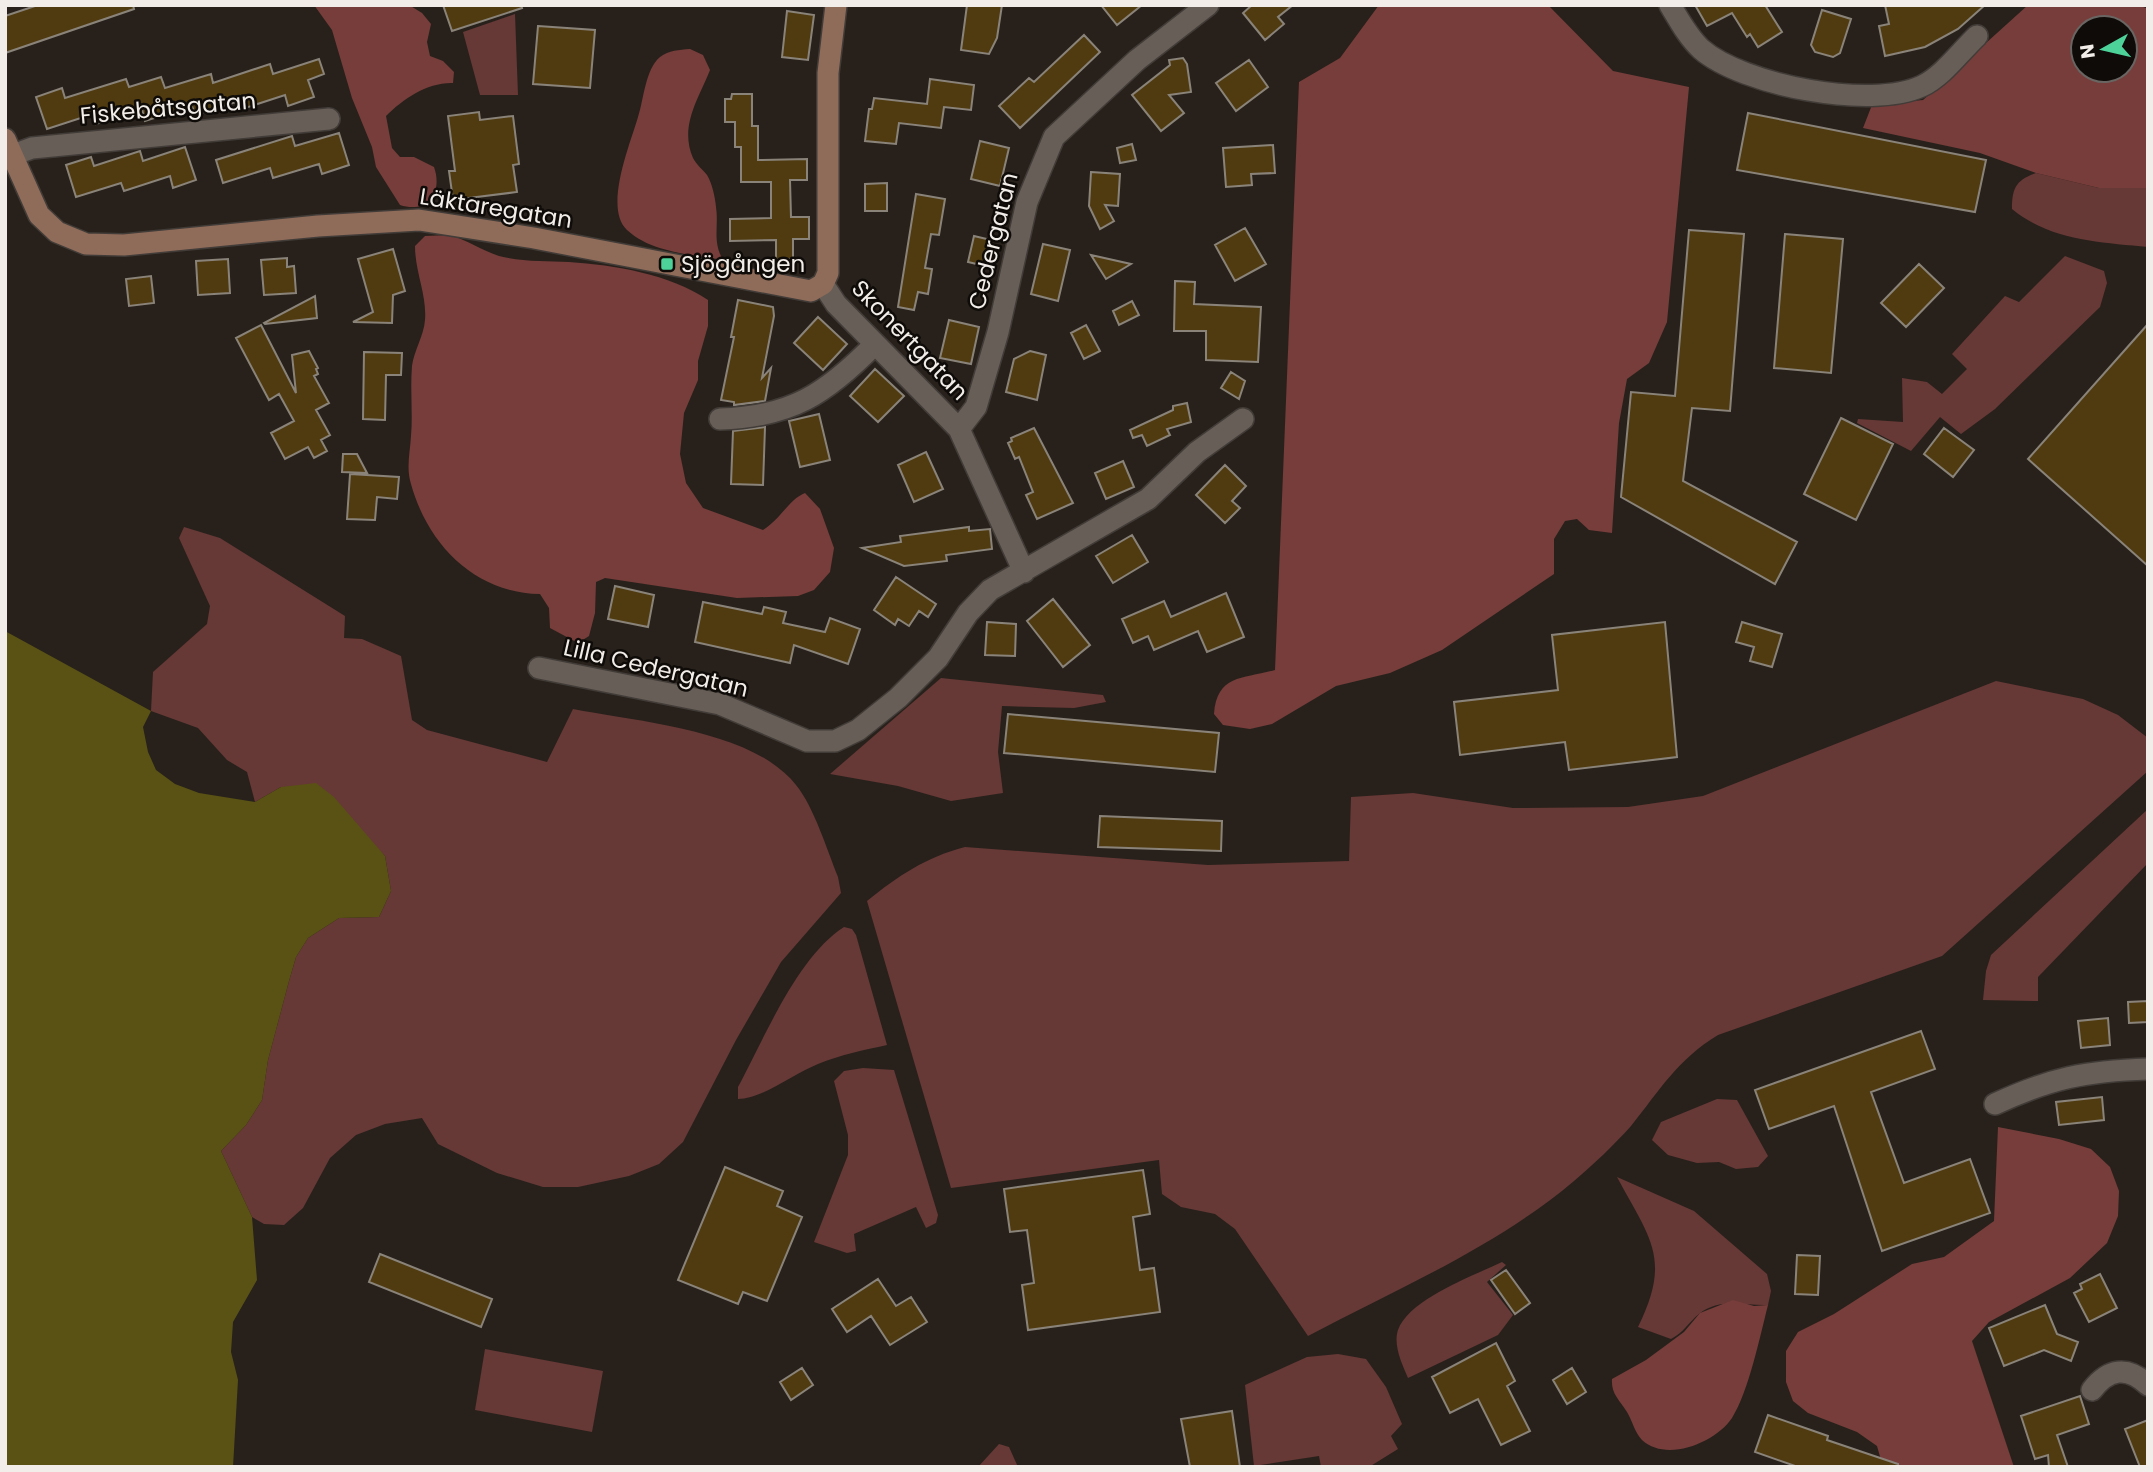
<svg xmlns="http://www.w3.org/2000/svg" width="2153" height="1472" viewBox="0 0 2153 1472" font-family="Poppins,sans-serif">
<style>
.green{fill:#663836}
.forest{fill:#763d3b;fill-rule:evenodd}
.water{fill:#595214}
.building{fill:#503b11;stroke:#89837a;stroke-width:2}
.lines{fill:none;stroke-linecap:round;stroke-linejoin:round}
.street-casing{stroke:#423c38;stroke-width:24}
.secondary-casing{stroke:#423c38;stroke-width:24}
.street{stroke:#675e57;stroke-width:21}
.secondary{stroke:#8f6b59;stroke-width:21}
.poi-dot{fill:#4dd39a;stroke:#0e0b08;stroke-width:2.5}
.labels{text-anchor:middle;stroke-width:5;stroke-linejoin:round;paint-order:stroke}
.street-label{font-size:23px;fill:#f2ede8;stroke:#0e0b08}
.poi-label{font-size:23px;fill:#f2ede8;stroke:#0e0b08;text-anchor:start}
</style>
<rect width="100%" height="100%" fill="#28211b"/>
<!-- green -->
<path class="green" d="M515,14l3,81h-38l-17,-63z
M2036,173l63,15h49v59c-48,-5 -97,-6 -136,-38 0,-21 4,-29 24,-36z
M2065,256l39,15 3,12 -7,24 -105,102 -34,25 -21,-17 -29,34 -54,-28 1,-4 45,3 -1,-44 25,4 15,12 25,-25 -15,-15 53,-58 14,6z
M184,527l36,11 125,78 -1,22 18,1 39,17 11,64 15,10 120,32 26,-53c66,13 180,21 223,76 18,22 31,65 42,92l3,16 -60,69 -45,78 -53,102 -24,22 -30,12 -51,11h-35l-46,-14 -59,-29 -16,-26 -37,6 -29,11 -26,23 -27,50 -19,17 -20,-1 -12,-7 -31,-66 25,-26 16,-25 6,-40 21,-79 7,-24 12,-19 31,-20 40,-1 12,-26 -6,-35 -23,-23 -81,-46 -26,15 -8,-30 -20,-12 -29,-32 -47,-17 2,-39 54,-48 3,-18 -31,-68z
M941,678l162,17 3,7 -32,6 -72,-2 -4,46 5,41 -52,8 -53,-15 -68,-12z
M1996,681l87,18 35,16 30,23v33l-206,185 -224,79c-41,25 -58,55 -87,91 -17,19 -38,39 -57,55 -78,66 -177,108 -266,155l-73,-107 -20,-15 -34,-7 -19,-13 -3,-34 -208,28 -84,-287c31,-25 59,-44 98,-54l243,18 141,-4 2,-64 62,-4 100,15 115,-1 75,-11z
M2148,809v54l-110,114v24l-55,-1 3,-29 5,-16z
M844,927l8,2 4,6 31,110c-23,5 -47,10 -69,19 -25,10 -56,35 -80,35v-12c26,-48 59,-130 106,-160z
M863,1068l31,2 44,145 -2,8 -10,5 -10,-21 -62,27 2,17 -9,2 -33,-11 34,-87v-20l-14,-54 10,-10z
M1717,1099l20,1 31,56 -10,11 -22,2 -17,-7 -22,1 -29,-8 -16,-15 9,-18z
M1617,1177l77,34 73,63 4,17 -3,14c-24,1 -48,-8 -69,9 -11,9 -15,18 -28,25l-33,-12c34,-69 12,-88 -21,-150z
M1502,1262l4,3 -19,17 26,33 -15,20 -90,43c-6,-14 -15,-33 -10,-48 11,-31 75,-54 104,-68z
M485,1349l118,22 -11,61 -117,-22z
M1338,1354l28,5 20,28 16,37 -11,12 7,13 -29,18h-48l-2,-11 -65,10 -9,-81 62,-28z
M999,1444l10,3 9,20h-40z"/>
<!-- forest -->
<path class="forest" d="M314,5h95l13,8 9,11 -4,18 3,14 13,5 11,11 -1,11c-25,-1 -50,16 -67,33l6,32 8,9h14l20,10c9,25 -6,47 -34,38l-24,-38 -4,-20 -20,-49 -20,-68z
M1379,5h169l65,66 76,16 -22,235 -18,41 -22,16 -8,44 -7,110 -23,-3 -12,-11 -12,2 -11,18v35l-112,76 -52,23 -54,13 -64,38 -22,5 -27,-4 -9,-11c3,-40 30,-35 61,-44l24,-588 41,-24z
M2028,5h111l9,4v179h-49l-63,-15 -56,-20 -117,-25 9,-23 51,-5zM2083,28h42v42h-42z
M690,49l13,6 7,15c-11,28 -31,56 -17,88 3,6 10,12 14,17 5,8 8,22 9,32 3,19 -4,34 7,53 -32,-6 -71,-7 -96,-30 -24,-22 4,-88 11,-113 6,-18 7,-47 22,-60 9,-7 19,-7 30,-8z
M450,235c17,5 33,16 49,21 23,6 47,5 70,6 46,3 100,12 139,38v26l-10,35v19l-14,33 -4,41 6,29 17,25 60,22c19,-12 25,-30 42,-37l15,16 14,39 -4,24 -16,18 -16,6 -61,2 -132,-20 -9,4 -1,31 -6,23 -11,7 -28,-15 -1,-20 -9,-14c-65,-1 -112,-49 -129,-110 -5,-16 -1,-31 0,-48 2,-23 -1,-46 1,-70 2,-15 12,-31 13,-46 2,-25 -10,-48 -10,-74l10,-10z
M1998,1127l61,12 32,10 19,18 9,24 -1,25 -11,27 -37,35 -81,44 -17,19 42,126h-131l-6,-21 -20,-14 -49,-19 -15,-12 -7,-19v-31l12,-19 36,-18 78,-50 32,-7 50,-36z
M1733,1300l21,6 14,-1c-8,31 -19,86 -36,113 -16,24 -65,45 -90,22 -7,-7 -10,-20 -15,-28 -8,-13 -16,-18 -15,-33l34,-19 38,-28 16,-19z"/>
<!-- water -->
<path class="water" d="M5,631l146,80 -8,16 5,25 8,18 19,14 24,9 56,9 26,-15 35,-4 18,14 51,59 6,35 -12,26 -40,1 -31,20 -12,19 -7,24 -21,79 -6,40 -16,25 -25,26 31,66 5,63 -24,42 -2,30 7,28 -5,87h-228z"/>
<!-- building -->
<path class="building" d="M38,5h95l1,4 -129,44v-37z
M443,5h78l1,3 -70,23z
M967,5h35l-5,33 -8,16 -28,-4z
M1101,5h41l-25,20z
M1252,5h41l-15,12 6,7 -19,16 -22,-27z
M1695,5h70l17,27 -24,15 -8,-13 -3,3 -15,-24 -25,13z
M1885,5h100l-27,24 -33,18 -40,9 -6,-30 10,-2z
M1822,10l29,9 -11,34 -7,4 -18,-5 -4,-7z
M787,11l27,4 -6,45 -26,-3z
M538,26l57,4 -5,58 -57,-4z
M1084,35l16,17 -80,76 -21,-22 30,-28 5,4z
M1183,58l4,6 4,28 -22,3 15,18 -23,18 -29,-36 38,-30 -1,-5z
M319,59l5,15 -16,6 6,17 -26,9 -3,-11 -46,15 -3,-8 -41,13 -3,-9 -47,15 -3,-12 -46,15 -3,-10 -46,15 -11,-32 26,-9 3,10 61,-19 3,8 32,-10 4,11 46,-14 2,9 57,-19 3,10z
M1249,60l19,27 -32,24 -20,-28z
M930,79l44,6 -3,25 -27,-3 -3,21 -42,-5 -3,21 -31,-3 4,-32h3l2,-11 53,6z
M732,94h20v32h6v34l49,-1v21h-17l1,37h18v22h-16v20l-17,1v-20l-46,1v-22l41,-1v-36h-30v-35h-6v-25h-10v-23h6z
M479,112l1,8 33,-4 6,48 -6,1 4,27 -64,8 -4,-29h6l-7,-55z
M1748,113l238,47 -11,52 -238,-42z
M339,133l10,32 -27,9 -3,-10 -46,14 -3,-10 -47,15 -7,-23 76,-24 3,10z
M980,141l29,7 -9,38 -29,-7z
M1132,144l4,16 -16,3 -3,-15z
M1273,145l2,28 -24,1 1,11 -26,2 -3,-39z
M185,147l11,33 -23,8 -3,-12 -46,15 -3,-8 -45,14 -10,-32 25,-8 3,9 46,-15 3,10z
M1091,172l29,2 -2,32 -13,-1 9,16 -14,8 -11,-23z
M887,183v28h-22v-27z
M916,194l29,5 -6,36 -8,-1 -6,34 7,1 -4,25 -10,-2 -4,18 -16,-3z
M1245,228l21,36 -31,17 -20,-36z
M1689,230l55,4 -14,177 -38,-3 -9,73 114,61 -22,42 -154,-87 10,-105 44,4z
M1785,234l58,5 -12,134 -57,-5z
M974,236l17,4 -6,26 -17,-4z
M1043,244l27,6 -12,51 -27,-7z
M393,249l12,42 -12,4 -1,28 -39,-1 20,-10 -15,-53z
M1091,255l40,9 -25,15z
M287,258v9l7,-1 2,27 -32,2 -3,-35z
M228,259l2,34 -32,2 -2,-34z
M1919,264l25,24 -38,39 -25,-24z
M151,276l3,27 -25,3 -3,-27z
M1175,281l20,1 -1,22 67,3 -3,55 -52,-2v-29h-32z
M315,296l2,22 -52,6 -1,-1z
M738,300l35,7 1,9 -12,62 9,-10 -6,33 -31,4v-3l-13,-2 13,-63h-3z
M1132,301l7,14 -20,10 -6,-14z
M818,317l29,27 -24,26 -29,-27z
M949,320l30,7 -8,37 -31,-6z
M2148,324v242l-120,-107z
M261,325l35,68 -4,-38 17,-4 9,17 -2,1 2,5 -4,2 15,27 -13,7 14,25 -9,5 6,11 -13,7 -6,-11 -23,12 -14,-26 23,-12 -15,-27 -10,6 -33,-62z
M1086,325l14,26 -16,8 -13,-26z
M1030,351l16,4 -9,45 -31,-8 8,-33z
M364,352l38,1 -1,22h-15l-1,45 -22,-1z
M875,369l29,27 -26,26 -28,-26z
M1231,372l14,9 -6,18 -18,-11z
M1187,403l4,19 -24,7 3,6 -23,11 -5,-11 -9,3 -3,-8 43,-20v-4z
M819,414l11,46 -30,7 -11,-46z
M1841,418l52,26 -37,76 -52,-26z
M765,427l-2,58 -32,-1 2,-53z
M1034,428l39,75 -36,16 -11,-24 7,-3 -14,-35 -4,2 -7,-16 4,-2 -1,-3z
M1944,428l30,22 -21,27 -29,-23z
M926,452l17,37 -29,13 -16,-37z
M343,454h14l10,19 -25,-1z
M1123,461l11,26 -28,12 -11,-26z
M1225,465l21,21 -14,15 8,7 -15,15 -29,-28z
M350,474l49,3 -2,22 -20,-2 -2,23 -28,-1z
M969,527v4l21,-2 2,20 -46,6 1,6 -43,5 -42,-18 39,-6 -1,-6z
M1132,535l16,27 -35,21 -17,-27z
M896,577l40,27 -8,13 -9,-6 -10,15 -11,-7 -3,6 -21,-15z
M615,586l39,9 -6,32 -40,-8z
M1226,593l18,44 -37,15 -9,-21 -44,19 -6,-14 -15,7 -11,-24 42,-18 7,16z
M1053,599l37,46 -27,22 -36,-46z
M703,602l59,12 2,-7 22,5 -3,11 42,9 5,-14 30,11 -12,35 -54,-19 -4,18 -95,-21z
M987,622l29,2 -1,32 -30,-1z
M1665,622l12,135 -108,13 -4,-28 -105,13 -6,-53 104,-12 -6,-55z
M1742,622l40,12 -10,33 -22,-6 4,-14 -18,-5z
M1008,714l211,19 -4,39 -211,-19z
M1100,816l122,5 -1,30 -123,-4z
M2148,1001v21l-19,1 -1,-21z
M2108,1018l2,27 -29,3 -3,-27z
M1921,1031l14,38 -64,23 33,91 66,-24 20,54 -108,38 -48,-145 -65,23 -14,-39z
M2102,1097l2,23 -45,5 -3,-23z
M725,1167l58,24 -6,15 25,11 -35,84 -24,-9 -5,12 -60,-24z
M1143,1170l7,44 -17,3 7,53 14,-2 6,44 -132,18 -6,-45 12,-2 -7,-53 -17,2 -6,-43z
M380,1254l112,45 -11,28 -112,-45z
M1797,1255l23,1 -2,39 -23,-1z
M1506,1270l24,33 -15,11 -24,-34z
M2100,1274l17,34 -28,14 -15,-29 8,-4 -2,-5z
M878,1279l18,27 15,-9 16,25 -37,23 -19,-29 -24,16 -15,-23z
M2045,1305l12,29 21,8 -7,19 -27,-11 -40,16 -15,-38z
M1496,1343l19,38 -8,5 23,45 -29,14 -23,-46 -28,14 -18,-36z
M802,1368l11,17 -22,15 -11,-18z
M1572,1368l14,24 -19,12 -14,-24z
M2080,1396l9,28 -32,11 11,32h-19l-1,-12 -13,4 -14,-43z
M1232,1411l8,56h-50l-9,-48z
M1768,1415l60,21 -1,4 71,24v3h-100l-43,-15z
M2148,1420v47h-8l-15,-38z"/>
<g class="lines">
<defs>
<path id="street" d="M1670,5c9,15 18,32 31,44 41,36 170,61 221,37 21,-10 38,-34 55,-50
M13,155l19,-7 297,-29
M823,284l13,20 123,125 65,143
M720,419c71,-2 106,-25 155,-75
M959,429l17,-22 22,-75 29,-130 27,-65 83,-77 71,-55
M539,668l181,36 87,37h28l23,-11 40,-32 40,-40 30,-45 22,-23 158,-91 49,-47 46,-33
M1995,1104c56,-26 91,-33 153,-35
M2092,1390c16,-21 35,-25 56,-5"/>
<path id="secondary" d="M5,139l34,76 18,17 29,12 38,1 194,-19 101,-6 115,18 277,53 12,-7 5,-11v-200l8,-68"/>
</defs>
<!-- street casing -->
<use href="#street" class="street-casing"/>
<!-- secondary casing -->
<use href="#secondary" class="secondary-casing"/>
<!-- street -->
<use href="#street" class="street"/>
<!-- secondary -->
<use href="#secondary" class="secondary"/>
</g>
<!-- markers -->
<rect class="poi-dot" x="660" y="257" width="14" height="14" rx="3.5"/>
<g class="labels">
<!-- street labels -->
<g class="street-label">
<text transform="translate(168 108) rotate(-5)" y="8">Fiskebåtsgatan</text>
<text transform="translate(496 208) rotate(9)" y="8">Läktaregatan</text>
<text transform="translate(993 241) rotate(-76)" y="8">Cedergatan</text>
<text transform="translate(910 340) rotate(46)" y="8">Skonertgatan</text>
<text transform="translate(656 668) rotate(13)" y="8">Lilla Cedergatan</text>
</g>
<!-- poi labels -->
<g class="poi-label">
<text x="681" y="272">Sjögången</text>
</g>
</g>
<!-- border -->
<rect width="2153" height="1472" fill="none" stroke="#f2ede8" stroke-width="14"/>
<!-- north arrow -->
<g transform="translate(2104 49) rotate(262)"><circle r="33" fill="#0e0b08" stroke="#696562" stroke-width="2"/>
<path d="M0-5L12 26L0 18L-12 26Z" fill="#4dd39a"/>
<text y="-10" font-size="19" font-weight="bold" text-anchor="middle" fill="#f2ede8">N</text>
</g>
</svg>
